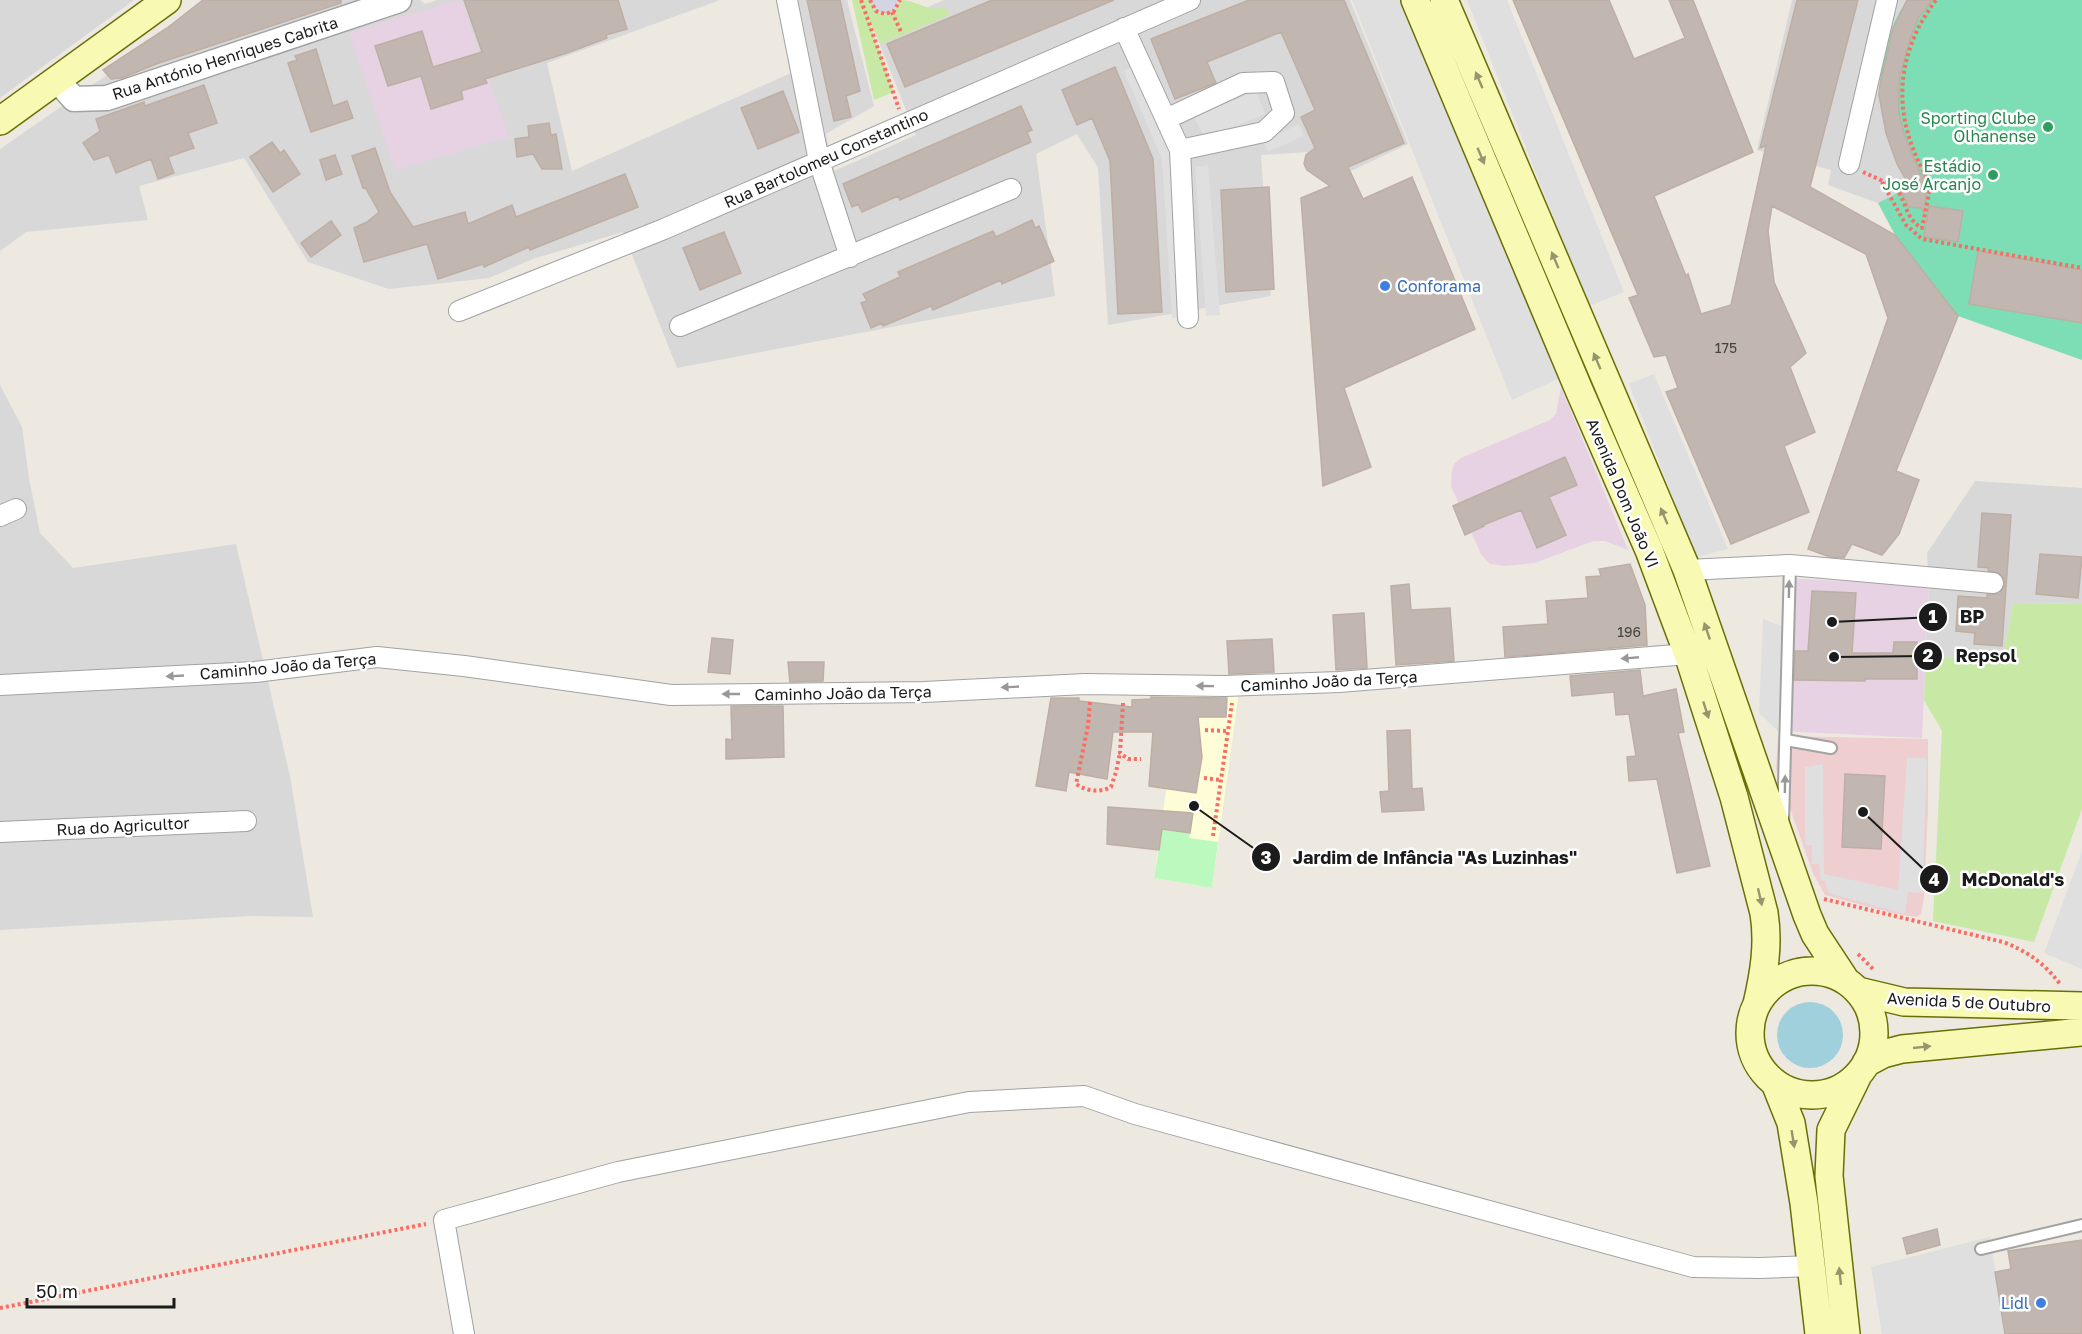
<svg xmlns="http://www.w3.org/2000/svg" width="2082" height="1334" viewBox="0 0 2082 1334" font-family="'Golos Text',sans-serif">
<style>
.residential{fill:#d9d8d8}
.commercial{fill:#eecece}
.industrial{fill:#e6d2e3}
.education{fill:#fffdd7}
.grass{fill:#c8e8a5}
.park{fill:#bbf9be}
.pitch{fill:#7dddb4}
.parking{fill:#dfdfdf}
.plaza{fill:#d4d5e2}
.water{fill:#a0d0db}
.building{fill:#c1b7b0;stroke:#beaea3;stroke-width:1.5}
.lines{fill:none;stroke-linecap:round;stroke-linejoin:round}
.service-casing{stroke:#a2a2a2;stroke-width:14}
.minor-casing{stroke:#a2a2a2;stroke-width:22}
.tertiary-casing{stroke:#a2a2a2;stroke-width:27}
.secondary-casing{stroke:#686f05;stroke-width:30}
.path{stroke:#f96e64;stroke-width:4;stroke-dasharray:3 3;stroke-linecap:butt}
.service{stroke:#fff;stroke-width:10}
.minor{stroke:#fff;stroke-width:20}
.tertiary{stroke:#fff;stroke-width:24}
.secondary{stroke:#f8f9b2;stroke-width:27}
.oneway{fill:#95956e}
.oneway2{fill:#989898}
.leisure-dot{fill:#2e9e5b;stroke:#fff;stroke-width:2}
.shop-dot{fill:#3f7fe0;stroke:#fff;stroke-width:2}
.labels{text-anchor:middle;stroke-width:5;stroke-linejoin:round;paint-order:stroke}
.number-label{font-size:14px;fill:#444240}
.street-label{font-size:16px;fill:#1b1b1b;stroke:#fff}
.leisure-label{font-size:16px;fill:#27864d;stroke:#fff;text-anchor:end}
.shop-label{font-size:16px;fill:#366cbe;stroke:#fff;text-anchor:start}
.leader{fill:none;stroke:#1b1b1b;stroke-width:2}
.callout-dot{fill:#1b1b1b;stroke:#fff;stroke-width:2}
.mark-label{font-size:18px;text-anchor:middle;font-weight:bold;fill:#fff}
.callout-label{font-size:18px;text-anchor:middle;font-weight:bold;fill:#1b1b1b;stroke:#fff;stroke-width:5;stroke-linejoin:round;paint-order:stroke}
</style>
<rect width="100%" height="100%" fill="#ede8e0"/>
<!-- residential -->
<path class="residential" d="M0,0h134l-134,98z
M215,0h205l5,4 12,-4h283l-173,63 25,108 239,-107 -13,-64h49l27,106 -48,28 8,37 82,-36 -42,-105 70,-30h406l58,144 -57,27 -11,-21 -79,5 10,141 -163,29 -10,-157 -21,-34 -41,20 19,142 -378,72 -54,-136 -90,27 -44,19 -100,11 -81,-27 -64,-104 -105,28 9,34 -122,12 -26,19v-102z
M1792,0h115l-6,9 -13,30 -7,28 5,66 11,31 13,23 -32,16 -50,-18 3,-15 -74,-20z
M0,385l22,42 7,51 11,55 33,35 163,-24 54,232 23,141 -62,-1 -251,14z
M1975,481l107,7v116l-69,-1 -11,60 -76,-8 3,-69 -2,-33z"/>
<!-- commercial -->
<path class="commercial" d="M1778,736l150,3v71l-4,87 -3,17 -4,3 -25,-4 -67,-18 -12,-22 -37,-104z"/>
<!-- industrial -->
<path class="industrial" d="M458,0h3l48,137 -114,33 -46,-137z
M1561,387l67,163 -23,-9h-12l-58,22 -30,3 -15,-2 -9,-10 -30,-68 1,-16 3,-7 6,-5 89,-38 6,-6z
M1785,578l144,8 -7,152 -142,-7z"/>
<!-- education -->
<path class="education" d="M1239,691l-27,197 -58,-10 20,-146 -23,-24v-16z"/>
<!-- grass -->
<path class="grass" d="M852,0h18v2l24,9 6,-11c17,0 28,13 45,7l4,8 -68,29 -14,-28 27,76 -20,8z
M2013,603l69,1v205l-48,133 -101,-21 9,-190 -18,-31 2,-45 76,8z"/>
<!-- park -->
<path class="park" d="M1162,829l28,4 -1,5 29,4 -6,46 -58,-10z"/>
<!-- pitch -->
<path class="pitch" d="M1907,0h175v360l-124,-44 -63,-81 -17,-32 31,-16c-33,-61 -43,-126 -2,-187z"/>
<!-- parking -->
<path class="parking" d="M1352,0h55l151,379 -46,21z
M1467,0h40l117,292 -35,14z
M1135,65l41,93 6,159 -10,1 -10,-159 -38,-88z
M1256,91l9,23 -60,25 -11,-22z
M1299,124l5,12 -36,16 -5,-11z
M1208,165l12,150 -14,1 -11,-149z
M1654,374l74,175 -32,8 -67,-173z
M1763,619l18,7 -3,105 -19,-18z
M1907,758h20l-5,135 -14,-1 -3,22 -77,-21 -3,-12h-4l-2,-17h-7v-19h-7v-78l18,-3 1,110 74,16z
M2082,851v118l-38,-16z
M1990,1237l15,97h-123l-11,-67z"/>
<!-- plaza -->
<path class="plaza" d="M870,0h30l-6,11 -9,3 -9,-3z"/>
<!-- water -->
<path class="water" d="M1777 1035a33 33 0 1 1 66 0a33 33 0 1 1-66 0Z"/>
<!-- building -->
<path class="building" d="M203,0h138v3l-185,61 -34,14 -11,1 -8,-9 64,-42z
M464,0h154l9,29 -21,6 1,3 -40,15 -82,26 2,4 -26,8 2,8 -32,10 -10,-33 -33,10 -13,-40 47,-15 11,36 49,-15z
M807,0h33l20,91 -14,5 5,21 -17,4z
M992,0h122l-209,87 -18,-43z
M1249,0h95l60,143 -56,24 15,32 49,-22 63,152 -131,59 27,79 -48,19 -22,-288 29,-12 -23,-16 -3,-6 2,-9 9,-7 -14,-31 14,-7 -34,-78 -74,30 9,21 -41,16 -24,-60z
M1513,0h96l25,59 51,-21 -16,-38h24l60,152 -99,44 32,80 2,-2 13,40 30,-9 35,-159 -6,2 37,-148h61l-48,187 85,48 63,81 -62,155 23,9 -20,54 -17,21 -30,-11 -8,14 -14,-1 -22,-8 80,-231 -22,-64 -94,-48 -4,25 6,51 32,71 -16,14 25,65 -31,14 25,66 -78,32 -65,-152 12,-4 -12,-33 -12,2 -25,-59 9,-3z
M1907,0h25l-13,17 -8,19 -11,39 -1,18v20l5,21 16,39 5,7 3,-2 -4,35 -3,-5 -12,-1 -8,-16 9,-4 -13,-23 -11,-31 -7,-38 1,-10 13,-56z
M316,49l17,57 14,-5 6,17 -42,14 -23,-69 9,-3 -2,-4z
M1115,67l38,92 9,153 -44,2 -8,-153 -18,-43 -15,7 -15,-35z
M204,85l13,38 -29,10 6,15 -26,9 6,16 -16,6 -7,-20 -35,14 -7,-18 -15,5 -11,-17 17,-12 -4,-12 48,-17 1,4z
M783,91l16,41 -41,17 -17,-41z
M1021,106l11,24 -5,2 4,10 -131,58 -2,-4 -36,16 -4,-8 -6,3 -9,-23z
M549,123l2,12 5,-1 6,35h-20l-9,-15 -16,3 -2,-18 14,-2 -1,-11z
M272,142l8,11 4,-3 16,24 -27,18 -23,-35z
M375,148l15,44 23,35 52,-15 3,12 44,-19 4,12 109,-43 13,33 -108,43 -1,-3 -45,20 -1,-3 -45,15 -11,-35 -63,18 -10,-34 13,-6 12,-10 -14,-25 -2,1 -11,-32z
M335,155l7,19 -16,6 -6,-20z
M1269,187l5,102 -48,3 -5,-102z
M1929,206l34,5 -5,31 -34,-5z
M1032,220l3,8 4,-2 15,35 -52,23 -1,-4 -68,30 -2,-4 -48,20 -1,-3 -11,5 -10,-25 6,-2 -4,-7 37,-17 -2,-5 95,-41 3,6z
M331,221l10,14 -30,22 -10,-14z
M724,232l17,41 -41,17 -17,-42z
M1978,251l104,19v53l-113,-19z
M1565,457l12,28 -28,12 17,38 -29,13 -16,-38 -38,15 1,1 -19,9 -12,-29z
M1982,513l29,2 -9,131 -28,-2 1,-11 -19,-2 2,-35 29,2v-4h12l6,-9 -1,-6 -5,-6 -11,-2 1,-3 -11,-1z
M2040,554l42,3 -4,41 -42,-4z
M1630,564l15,41 2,40 -142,12 -2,-30 45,-3 -2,-23 42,-3 -2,-21 15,-1 -2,-7z
M1409,584l2,26 39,-2 4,53 -58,4 -5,-79z
M1812,591l44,2 -4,60h41l1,-11h23v37h-52v2l-71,-1 1,-29h13z
M1364,613l3,55 -31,2 -3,-55z
M712,638l21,2 -3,34 -22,-2z
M1272,639l2,33 -45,2 -2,-33z
M788,662h36l-1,19 -33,1z
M1640,670l3,26 33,-7 8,43 -6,1 32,133 -33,7 -20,-94 -28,2 -2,-24 9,-1 -7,-42 -13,1 -2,-23 -42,4 -2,-20z
M1151,697l76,1 -1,19h-28l4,40 -6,36 -47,-7 4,-54h-40l-6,47 -38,-7 -3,19 -30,-5 15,-88h28v3l53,6v-7l19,-1z
M731,706h52l1,51 -58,2v-20l6,1z
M1410,730l2,59 10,-1 2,22 -42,2 -2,-20 9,-1 -2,-60z
M1845,774l40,2 -4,73 -39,-2z
M1108,807l85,6 -3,20 -28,-4 -3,21 -52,-6z
M1937,1229l3,16 -33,9 -4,-16z
M2082,1240v94h-77l-10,-62 16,-3 -3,-18z"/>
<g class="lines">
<defs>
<path id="service" d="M1786,740l45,8
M1783,822l7,-257
M1981,1249l101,-24"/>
<path id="minor" d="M787,0l32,161 31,96
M1124,28l56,122 8,168
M1166,119l77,-36 31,-1 10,31 -20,19 -84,18
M1849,164l38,-164
M459,311l205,-82 526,-229
M680,326l331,-137
M0,516l16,-7
M1687,570l103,-5 203,18
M0,685l255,-13 122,-15 87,9 207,29 253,-3 161,-8 140,2 114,-4 349,-28
M0,832l246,-11
M464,1334l-20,-114 174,-48 351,-70 115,-6 51,18 558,153 67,1 52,-2"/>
<path id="tertiary" d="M57,80l17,19 33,-1 292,-98"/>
<path id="secondary" d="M1415,0l164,390 70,160 39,104 46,143 30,116c5,31 0,61 -7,91
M1444,0l243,570 120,345 8,19 31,47
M0,121l167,-121
M1750 1033a62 62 0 1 1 124 0a62 62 0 1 1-124 0Z
M1858,991l46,11 178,4
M1866,1063l17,-9 19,-5 180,-17
M1775,1083l16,40 13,80 15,131
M1846,1334l-17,-158 2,-46 27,-55"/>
</defs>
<!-- service casing -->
<use href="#service" class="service-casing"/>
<!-- minor casing -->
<use href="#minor" class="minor-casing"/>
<!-- tertiary casing -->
<use href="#tertiary" class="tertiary-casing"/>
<!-- secondary casing -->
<use href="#secondary" class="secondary-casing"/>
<!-- path -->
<path class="path" d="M861,0l38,109
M870,0l6,11 9,3 9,-3 6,-11
M892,12l10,22
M1863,172c8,4 29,12 34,18 10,13 9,30 25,38l9,-44c-39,-61 -39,-126 5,-184
M1882,182l24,43 16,14 160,29
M1090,702l-2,24 -12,58c10,7 23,9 35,3l5,-15 4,-19
M1123,703l-3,50 8,6h13
M1205,730l23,1
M1204,778l17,2
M1213,836l19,-133
M1824,899l179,43c24,9 41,21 57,42
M1858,954l16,16
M0,1308l426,-84"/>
<!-- service -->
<use href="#service" class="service"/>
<!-- minor -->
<use href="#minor" class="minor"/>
<!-- tertiary -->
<use href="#tertiary" class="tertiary"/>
<!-- secondary -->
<use href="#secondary" class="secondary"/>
</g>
<!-- one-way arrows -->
<defs><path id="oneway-solid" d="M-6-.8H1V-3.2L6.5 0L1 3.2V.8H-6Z" transform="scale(1.5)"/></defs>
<g class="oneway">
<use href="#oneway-solid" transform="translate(1479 80) rotate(-113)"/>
<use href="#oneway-solid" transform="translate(1481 156) rotate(67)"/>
<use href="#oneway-solid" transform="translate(1555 260) rotate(-113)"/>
<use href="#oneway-solid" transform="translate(1597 361) rotate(-113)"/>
<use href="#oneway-solid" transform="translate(1664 516) rotate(-113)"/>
<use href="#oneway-solid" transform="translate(1707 631) rotate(-109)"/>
<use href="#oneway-solid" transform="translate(1706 710) rotate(72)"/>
<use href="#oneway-solid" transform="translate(1760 897) rotate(77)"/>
<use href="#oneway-solid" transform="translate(1922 1047) rotate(-6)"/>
<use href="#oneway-solid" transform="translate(1793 1139) rotate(81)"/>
<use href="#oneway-solid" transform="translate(1840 1276) rotate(-96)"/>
</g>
<g class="oneway2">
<use href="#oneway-solid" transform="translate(1789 589) rotate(-89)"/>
<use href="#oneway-solid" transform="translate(1630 658) rotate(175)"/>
<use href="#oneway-solid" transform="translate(175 676) rotate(177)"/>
<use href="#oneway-solid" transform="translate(1205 686) rotate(-179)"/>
<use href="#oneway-solid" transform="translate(1010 687) rotate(177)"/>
<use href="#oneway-solid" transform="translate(731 694) rotate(180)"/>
<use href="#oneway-solid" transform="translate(1785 784) rotate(-89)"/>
</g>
<!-- markers -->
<g class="leisure-dot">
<circle cx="2048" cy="127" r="6"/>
<circle cx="1993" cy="175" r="6"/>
</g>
<g class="shop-dot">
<circle cx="1385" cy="286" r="6"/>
<circle cx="2041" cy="1303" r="6"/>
</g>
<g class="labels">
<!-- number labels -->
<g class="number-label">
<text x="1726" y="353">175</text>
<text x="1629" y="637">196</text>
</g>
<!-- street labels -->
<g class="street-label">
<text transform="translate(225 58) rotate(-18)" y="6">Rua António Henriques Cabrita</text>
<text transform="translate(826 158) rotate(-24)" y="6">Rua Bartolomeu Constantino</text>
<text transform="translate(1623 493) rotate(67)" y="6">Avenida Dom João VI</text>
<text transform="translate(288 666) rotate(-5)" y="6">Caminho João da Terça</text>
<text transform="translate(1329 681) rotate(-3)" y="6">Caminho João da Terça</text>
<text transform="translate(843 693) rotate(-1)" y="6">Caminho João da Terça</text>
<text transform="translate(123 826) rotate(-3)" y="6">Rua do Agricultor</text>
<text transform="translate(1969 1002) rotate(3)" y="6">Avenida 5 de Outubro</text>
</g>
<!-- leisure labels -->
<g class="leisure-label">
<text x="2036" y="124">Sporting Clube<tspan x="2036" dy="18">Olhanense</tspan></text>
<text x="1981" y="172">Estádio<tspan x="1981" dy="18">José Arcanjo</tspan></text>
</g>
<!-- shop labels -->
<g class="shop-label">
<text x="1397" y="292">Conforama</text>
<text x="2029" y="1309" text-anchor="end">Lidl</text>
</g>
</g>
<!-- callouts -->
<path class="leader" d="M1832 622L1933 617M1834 657L1928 656M1194 806L1266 857M1863 812L1934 879"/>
<g class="callout-dot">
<circle cx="1832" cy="622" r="6"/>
<circle cx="1834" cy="657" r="6"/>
<circle cx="1194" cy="806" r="6"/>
<circle cx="1863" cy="812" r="6"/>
<circle cx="1933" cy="617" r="15"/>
<circle cx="1928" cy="656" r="15"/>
<circle cx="1266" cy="857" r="15"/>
<circle cx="1934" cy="879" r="15"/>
</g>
<g class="mark-label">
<text x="1933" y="623">1</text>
<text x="1928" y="662">2</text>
<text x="1266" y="864">3</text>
<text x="1934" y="886">4</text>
</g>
<g class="callout-label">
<text x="1972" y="623">BP</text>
<text x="1986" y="662">Repsol</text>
<text x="1435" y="864">Jardim de Infância "As Luzinhas"</text>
<text x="2013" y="886">McDonald's</text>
</g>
<!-- scale -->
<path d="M27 1298v9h147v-9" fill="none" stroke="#1b1b1b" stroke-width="3"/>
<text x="36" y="1298" font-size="18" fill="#1b1b1b" stroke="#ffffff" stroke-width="4.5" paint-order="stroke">50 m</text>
</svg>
